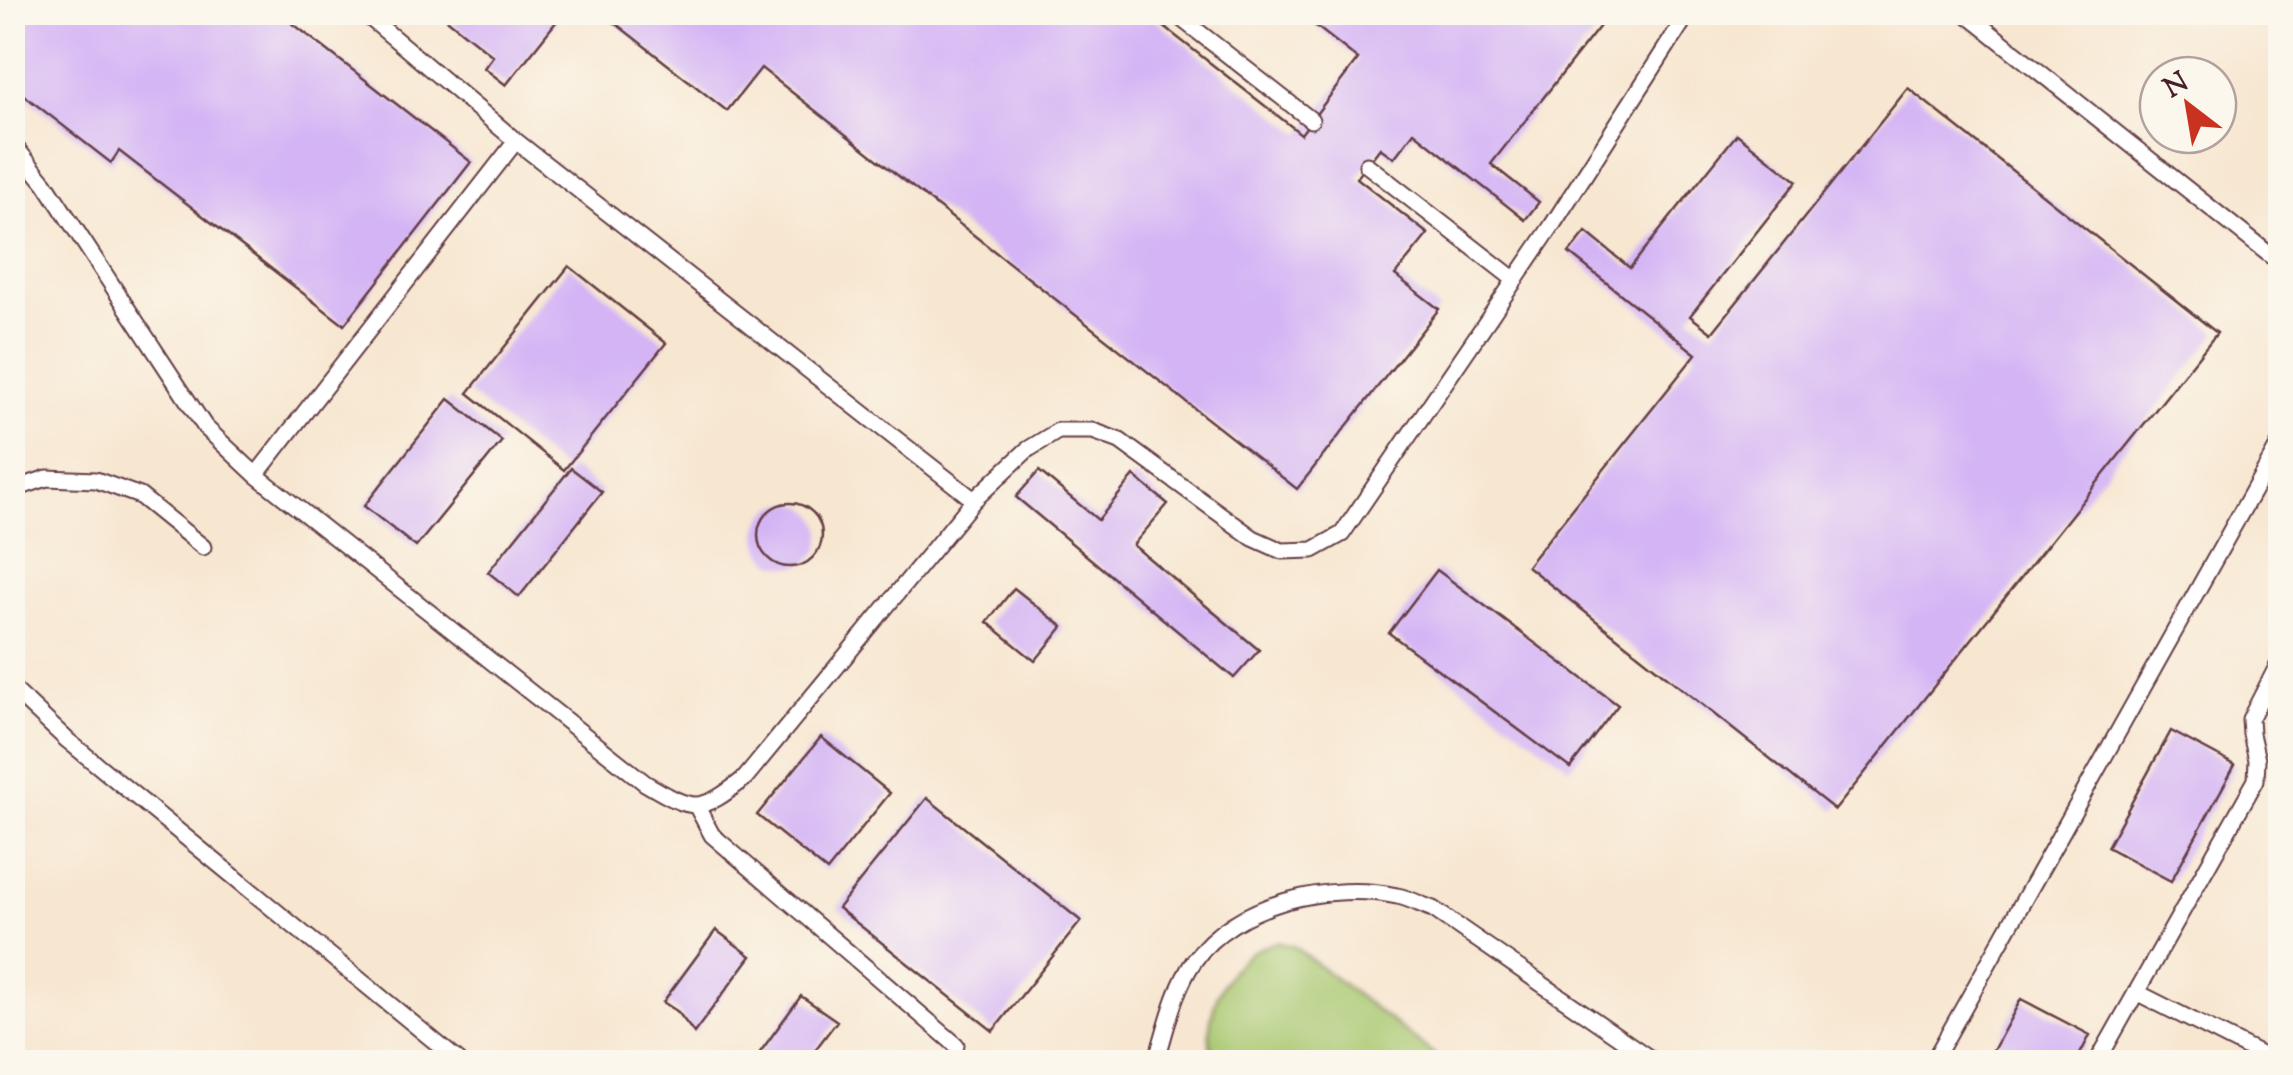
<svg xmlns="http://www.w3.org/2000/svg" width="2293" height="1075" viewBox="0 0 2293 1075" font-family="'Sorts Mill Goudy',serif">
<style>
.green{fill:#a8c76f;stroke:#79734d;stroke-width:2.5}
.building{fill:#d4b4f5}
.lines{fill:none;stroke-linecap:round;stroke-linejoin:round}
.service-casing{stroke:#643d44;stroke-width:19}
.service{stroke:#fff;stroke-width:15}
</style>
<rect width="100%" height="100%" fill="#fbf7ec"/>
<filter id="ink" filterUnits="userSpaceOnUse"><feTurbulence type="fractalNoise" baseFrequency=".01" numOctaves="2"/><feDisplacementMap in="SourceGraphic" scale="20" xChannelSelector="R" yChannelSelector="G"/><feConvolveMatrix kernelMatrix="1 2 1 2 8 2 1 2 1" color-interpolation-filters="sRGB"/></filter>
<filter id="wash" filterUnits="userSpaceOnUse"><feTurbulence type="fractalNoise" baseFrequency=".0048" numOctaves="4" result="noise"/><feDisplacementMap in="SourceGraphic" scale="40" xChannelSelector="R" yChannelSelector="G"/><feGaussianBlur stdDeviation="2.25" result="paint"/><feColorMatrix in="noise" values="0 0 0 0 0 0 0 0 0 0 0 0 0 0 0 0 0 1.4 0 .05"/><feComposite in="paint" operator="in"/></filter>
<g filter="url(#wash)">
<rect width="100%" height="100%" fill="#f7e6d0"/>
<!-- green -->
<path class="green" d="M1277,942l16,4 151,116h-230c-12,-37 3,-83 34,-107 8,-7 19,-10 29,-13z"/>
<g id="blocks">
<!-- building -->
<path class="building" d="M12,12h266l193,150 -127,163 -225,-174 -8,12 -99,-77z
M438,12h126l-58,73 -22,-17 9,-12z
M601,12h544l156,122 57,-75 -60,-47h313l-120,152 48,38 -14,18 -111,-88 -20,26 -14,-10 -23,30 71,56 -33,41 44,34 -142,180 -536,-421 -34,43z
M1908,88l309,245 -382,477 -308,-244 169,-212 -127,-101 17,-21 44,36 107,-134 60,47 -107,135 22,17z
M569,266l97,77 -102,127 -96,-77z
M449,399l53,42 -86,106 -52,-41z
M571,468l31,24 -83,105 -31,-25z
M1039,471l59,49 36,-44 34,28 -35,41 126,105 -25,28 -218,-181z
M758 535a32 32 0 1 1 64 0a32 32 0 1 1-64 0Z
M1437,570l181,135 -48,63 -181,-135z
M1014,588l49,39 -28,34 -48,-39z
M2171,731l64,34 -64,116 -64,-34z
M821,737l69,56 -63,78 -70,-56z
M927,798l154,123 -88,110 -155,-123z
M716,930l35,26 -57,77 -16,-21 -15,-10z
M801,996l36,25 -31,41h-53z
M2021,999l69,36 -14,27h-89z"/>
</g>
</g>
<g filter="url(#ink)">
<use href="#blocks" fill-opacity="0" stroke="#643d44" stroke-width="2.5"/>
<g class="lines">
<defs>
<path id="service" d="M363,12l153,129 458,359
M1173,12l138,108
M1964,12l316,251
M12,143l33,40 160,244 51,48 389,308c49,29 55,31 100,-5l229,-278 53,-50 31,-19h35l27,10 133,97 29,13 31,-1 29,-16 209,-307 138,-215
M1367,165l148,115
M256,475l260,-334
M12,490l35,-12 49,2 44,16 63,51
M12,688l55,52 393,322
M697,807l15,28 244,210
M2136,992l139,70
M1156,1062c10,-32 18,-72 38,-101 39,-58 138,-80 203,-65 12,2 24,9 36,13l222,153
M1933,1062l347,-619
M2097,1062l159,-282 1,-20 -6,-26 -1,-15 30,-58"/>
</defs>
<!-- service casing -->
<use href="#service" class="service-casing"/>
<!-- service -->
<use href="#service" class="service"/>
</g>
</g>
<!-- margin -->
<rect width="2293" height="1075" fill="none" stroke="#fbf7ec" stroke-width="50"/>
<!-- north arrow -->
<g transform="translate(2188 105) rotate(329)"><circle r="48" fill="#fbf7ec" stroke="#b4a19f" stroke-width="2.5"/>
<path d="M0-8L18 38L0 25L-18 38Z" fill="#c8321e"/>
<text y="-15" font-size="28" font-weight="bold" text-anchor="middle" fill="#4a1f2b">N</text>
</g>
</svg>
